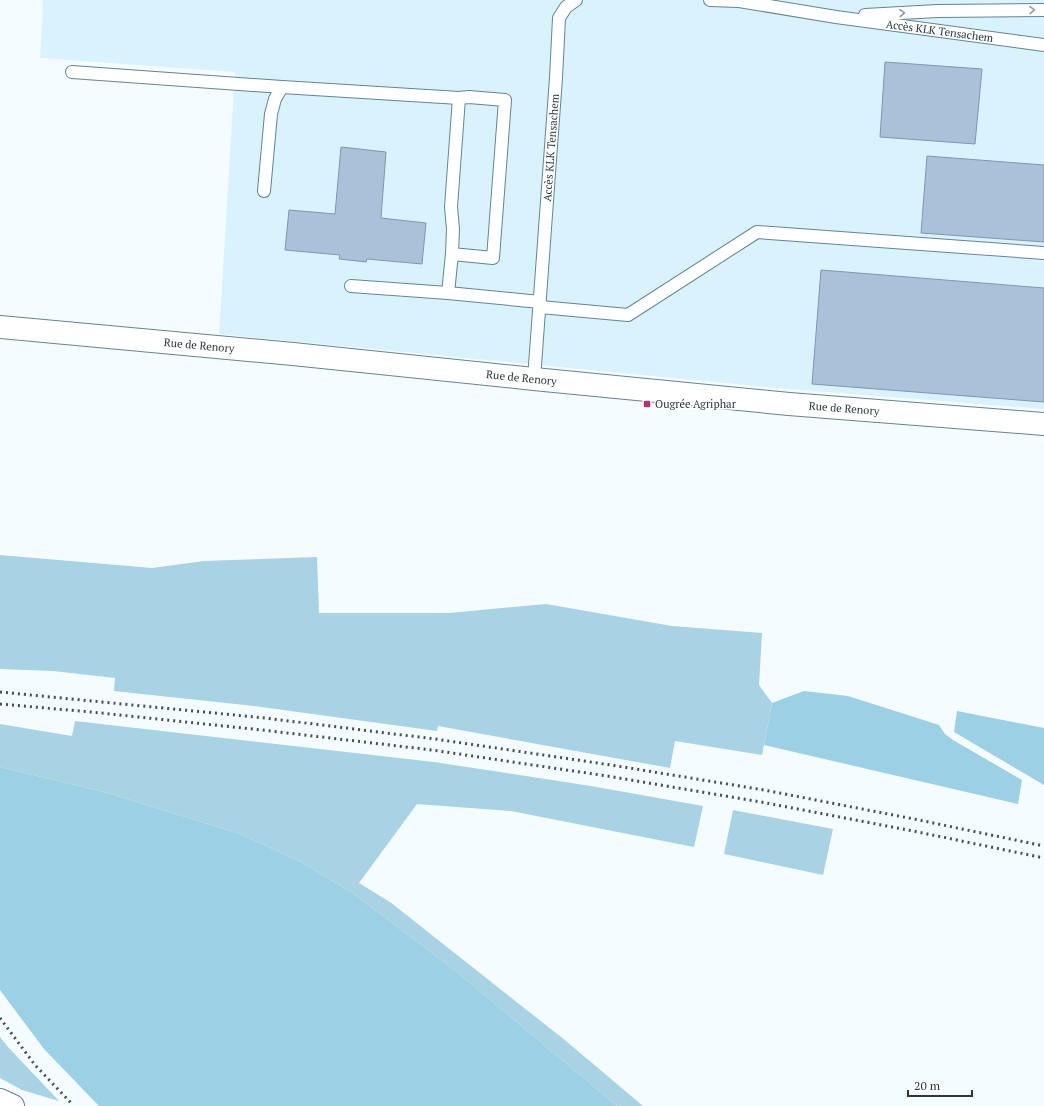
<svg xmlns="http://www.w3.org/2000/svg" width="1044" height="1106" viewBox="0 0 1044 1106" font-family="'PT Serif',serif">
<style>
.built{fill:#d9f3fe}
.green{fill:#a7d3e5}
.forest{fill:#9cd0e4}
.building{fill:#abc1d9;stroke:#8196ad}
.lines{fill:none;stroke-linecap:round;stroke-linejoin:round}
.service-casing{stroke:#648491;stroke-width:14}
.minor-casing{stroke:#648491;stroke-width:24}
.primary-casing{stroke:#648491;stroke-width:24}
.service{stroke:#fff;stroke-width:12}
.minor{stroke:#fff;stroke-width:22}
.primary{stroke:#fff;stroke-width:22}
.rail{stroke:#445056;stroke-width:3;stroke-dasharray:2 4;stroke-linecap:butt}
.oneway{stroke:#949b9e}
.poi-dot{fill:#b53178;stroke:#fff;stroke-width:1.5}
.labels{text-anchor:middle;stroke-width:3;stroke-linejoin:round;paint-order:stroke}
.street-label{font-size:11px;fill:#2a373d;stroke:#fff}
.poi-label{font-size:11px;fill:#2a373d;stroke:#fff;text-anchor:start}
</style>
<rect width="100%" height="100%" fill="#f5fcff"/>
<!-- built -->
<path class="built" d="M43,0h1001v409l-268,-21 -557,-54 16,-262 -195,-14z"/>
<!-- green -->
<path class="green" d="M0,555l152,13 52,-7 113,-4 2,56h130l97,-9 126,22 90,7 -3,52 13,18 -10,52 -87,-14 -5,27 -232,-42 -1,5 -183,-25 -140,-15 1,-13 -62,-7 -53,-2z
M75,721l359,41 157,24 112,20 -9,41 -183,-36 -94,-7 -58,79 31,19 176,139 77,65h-26l-165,-138 -101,-76 -50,-30 -61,-28 -132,-41 -108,-26v-43l72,12z
M733,810l100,19 -10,46 -99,-21z
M0,1037l8,10 51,54 -37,-11 -22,-12z"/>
<!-- forest -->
<path class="forest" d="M804,691l44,5 91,29 6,9 8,6 69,40 -4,24 -254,-59 8,-42z
M957,711l87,17v57l-90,-53z
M0,767l108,26 132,41 61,28 50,30 101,76 165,138h-518l-55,-57 -44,-59z"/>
<!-- building -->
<path class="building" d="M885,62l97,7 -7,75 -95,-7z
M341,147l45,5 -5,66 45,5 -4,41 -55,-5 -1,3 -27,-3 1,-4 -55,-5 4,-40 46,4z
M927,156l117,9v77l-123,-9z
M821,270l223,18v114l-232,-18z"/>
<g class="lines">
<defs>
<g id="service">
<path id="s1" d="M710,0l29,1 97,16 208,28"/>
<path d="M865,15l72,-4 107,-1"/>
<path d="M72,72l210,15 177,11"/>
<path d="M469,97l36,3 -12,158 -41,-4 1,-25 -2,-22 8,-109z"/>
<path d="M264,191l7,-77 4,-15 7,-12"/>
<path d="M452,254l-4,39 92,9"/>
<path d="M351,286l97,7"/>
<path d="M540,307l88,8 129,-83 287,21"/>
<path id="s2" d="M534,379l22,-301 3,-60 7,-11 10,-7"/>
</g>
<g id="minor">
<path id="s3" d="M0,327l293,27 241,25 255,25 255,20"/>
</g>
<path id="primary" d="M0,1100l13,6"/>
</defs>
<!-- service casing -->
<use href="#service" class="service-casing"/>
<!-- minor casing -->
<use href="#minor" class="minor-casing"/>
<!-- primary casing -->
<use href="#primary" class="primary-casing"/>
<!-- service -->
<use href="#service" class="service"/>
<!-- minor -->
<use href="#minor" class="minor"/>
<!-- primary -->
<use href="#primary" class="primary"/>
<!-- rail -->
<path class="rail" d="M0,692l265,26 170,21 176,26 153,25 150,29 130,27
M0,704l91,8 171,18 170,20 175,26 154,26 152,29 131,27
M0,1018l35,47 38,40"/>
</g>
<!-- one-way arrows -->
<defs><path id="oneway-chevron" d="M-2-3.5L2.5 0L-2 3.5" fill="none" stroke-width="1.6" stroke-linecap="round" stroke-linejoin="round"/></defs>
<g class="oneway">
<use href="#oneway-chevron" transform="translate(1032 10) rotate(-1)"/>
<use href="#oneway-chevron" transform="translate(902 13) rotate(-3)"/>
</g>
<!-- markers -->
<rect class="poi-dot" x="643" y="400" width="8" height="8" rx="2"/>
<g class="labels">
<!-- street labels -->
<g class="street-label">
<text dy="4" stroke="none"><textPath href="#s1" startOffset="232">Accès KLK Tensachem</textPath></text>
<text dy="4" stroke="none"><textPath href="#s2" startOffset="232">Accès KLK Tensachem</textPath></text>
<text dy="4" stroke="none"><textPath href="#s3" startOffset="200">Rue de Renory</textPath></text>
<text dy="4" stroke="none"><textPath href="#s3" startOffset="524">Rue de Renory</textPath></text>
<text dy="4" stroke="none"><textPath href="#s3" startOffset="848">Rue de Renory</textPath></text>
</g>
<!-- poi labels -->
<g class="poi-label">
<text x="655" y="408">Ougrée Agriphar</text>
</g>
</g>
<!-- scale -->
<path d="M908 1090v6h64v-6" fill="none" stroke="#2a373d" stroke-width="2"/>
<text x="914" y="1090" font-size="12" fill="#2a373d" stroke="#ffffff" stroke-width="3" paint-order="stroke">20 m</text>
</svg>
